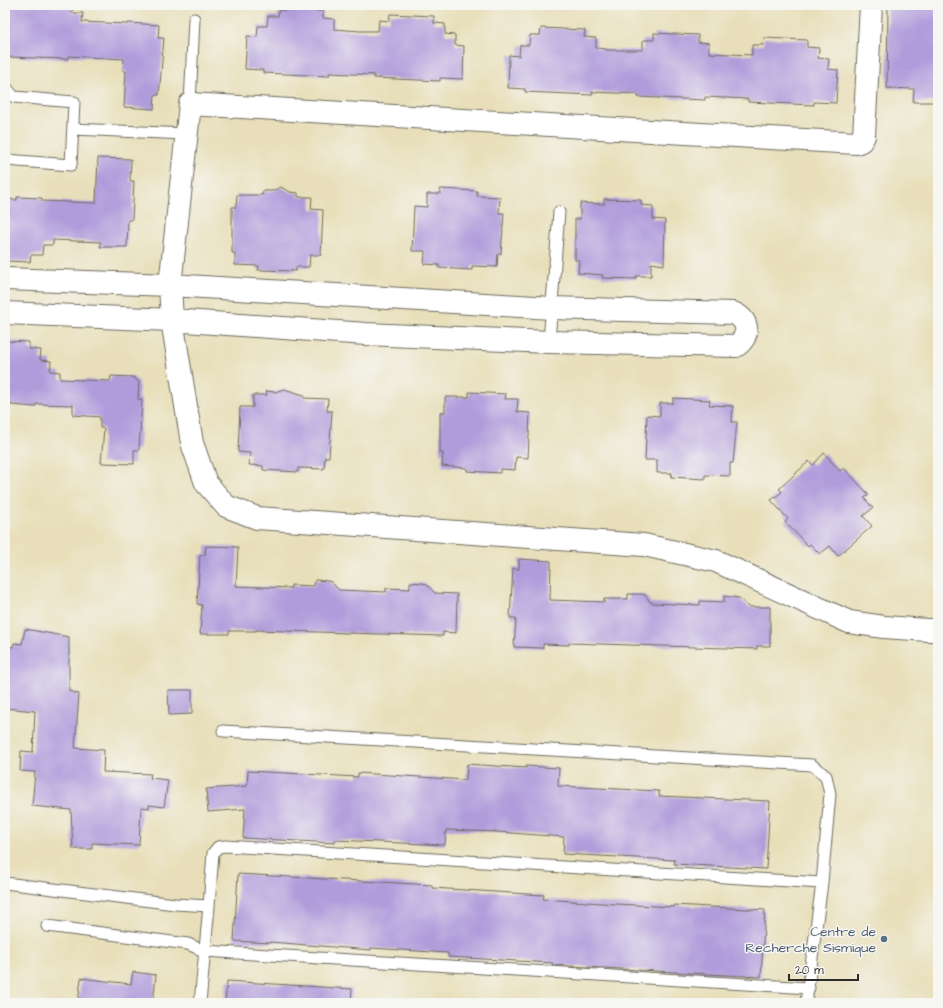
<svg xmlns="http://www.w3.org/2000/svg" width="943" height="1008" viewBox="0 0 943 1008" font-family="'Architects Daughter',sans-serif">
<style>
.building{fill:#b09cdb}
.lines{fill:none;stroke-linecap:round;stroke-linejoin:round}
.service-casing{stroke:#6d6a5d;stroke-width:13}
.minor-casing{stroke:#6d6a5d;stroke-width:24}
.service{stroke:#fff;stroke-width:11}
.minor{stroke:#fff;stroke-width:22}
.service-dot{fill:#5c6f8a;stroke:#f6f6f2;stroke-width:1.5}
.labels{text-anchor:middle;stroke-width:3;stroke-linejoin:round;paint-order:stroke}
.service-label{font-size:14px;fill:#4e5e75;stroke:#f6f6f2;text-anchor:end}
</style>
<rect width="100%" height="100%" fill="#f6f6f2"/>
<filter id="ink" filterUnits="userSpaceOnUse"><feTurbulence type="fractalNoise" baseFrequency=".025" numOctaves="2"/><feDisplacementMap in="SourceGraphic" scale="8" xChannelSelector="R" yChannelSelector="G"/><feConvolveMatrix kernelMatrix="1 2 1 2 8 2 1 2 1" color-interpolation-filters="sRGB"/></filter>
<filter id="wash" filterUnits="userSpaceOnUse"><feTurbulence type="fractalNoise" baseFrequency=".012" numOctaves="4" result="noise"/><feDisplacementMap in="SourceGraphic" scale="16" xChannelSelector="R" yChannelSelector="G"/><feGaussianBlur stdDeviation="0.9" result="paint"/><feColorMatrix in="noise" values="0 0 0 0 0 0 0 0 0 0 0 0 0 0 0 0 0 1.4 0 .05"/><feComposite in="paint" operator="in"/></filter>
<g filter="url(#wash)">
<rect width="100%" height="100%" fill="#e8dfba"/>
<g id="blocks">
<!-- building -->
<path class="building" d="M6,5h67l-1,8h11l-1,9 46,2v-1l31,2 -1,13h6l-5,57h-4l-1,14 -30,-2 2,-36h-3l1,-12 -56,-3v3l-63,-2v-47z
M888,6l50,2v94h-25l1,-13 -27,-1z
M279,10l44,1v7l11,1v10l26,2h18l1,-11 10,1 1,-7 44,2v7l11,1v10l10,1v10l9,1 -1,33 -23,-1v3l-66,-3v-3l-45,-2v3l-66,-3v-3l-18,-1 2,-33 10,1 1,-11h9l1,-10h10z
M541,28l44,2 -1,7 12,1v10l10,1v1h37v-10h11v-7l44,2v7l11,1v10l43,2v-10h11l1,-7 43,2v7l12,1 -1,10 11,1 -1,10 10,1 -2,33 -22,-1v3l-66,-3v-3l-43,-2v3l-67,-3v-3l-46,-2v3l-67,-3v-3l-17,-1 1,-33 10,1 1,-11h9l1,-10h10z
M98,158l33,1 -1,22h4l-2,39h-4l-1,27h-27l1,-5 -48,-2v5h-10l-1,10h-11l-1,7 -25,-1v-62l12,1v-3l25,1v3l54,2z
M281,187l9,5 8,1v4h14l-1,12 12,1 -2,45h-11l-1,12h-13v4l-38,-1 1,-4 -24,-1v-12h-3v-46h4l1,-12h25l1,-4h9z
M440,189l37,2v5l23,1 -1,16h5l-3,41h-3l-1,13 -25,-1v4l-33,-2v-3l-15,-1 1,-13h-13l2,-45 13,1v-13h13z
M604,199l37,1v5l12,1v13l12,1 -1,45 -13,-2v13h-15v3l-34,-1 1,-3 -25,-2 1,-13h-4v-41h5v-16l24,1z
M5,341l24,1v7l12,1 -1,10 11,1 -1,10 10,1v7l50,2 1,-5 22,1 6,5 -1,17 4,1 -3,50h-5v14l-33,-1 3,-35h-4v-11l-27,-2v-10l-37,-1v3l-25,-2v-2l-6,-1z
M284,389l20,6v3l24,1 -1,12h5l-3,46h-4l-1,12 -26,-1v4l-35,-2v-4l-14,-1 1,-12 -12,-1 2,-45h13v-12h14l-1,-4 9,1z
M469,392l37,2 -1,5h13l-1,13 13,1 -2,45 -12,-1 -1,13 -15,-1v4l-33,-2v-3l-25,-2 1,-13h-3v-41h5v-15h24z
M673,398l37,2 -1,5 24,1 -1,16h5l-4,41h-3v13l-25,-1v4l-34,-2 1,-4h-15v-13h-12l2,-45 13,1v-13h13z
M824,453l16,18 4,-3 25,27 -5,3 9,10 -10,8 9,10 -34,30 -8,-10 -10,8 -10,-10 -2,2 -23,-24 3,-3 -17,-19 11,-8 -3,-3 30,-28 4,4z
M206,546l32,1 -2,39 55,2v-3l23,1 1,-6 13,1 3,1 8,8 47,2v-4l24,1v-7l12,1 4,1 9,9 22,1 -1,39 -13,-1v4l-187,-6v1h-27v3h-29l2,-29 -5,-1 3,-49h5z
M519,559l32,2 -1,39 55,2 -1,-3h24v-5h13l4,1 6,8 49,2v-4l24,1v-6l15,2 10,9h21v39h-13v3l-188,-6v2l-26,-1v4l-29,-1 2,-29h-6l3,-50 6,1z
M25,629l44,8v54l10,3 -4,54 29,2 -1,22 48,2 -1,4 18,2 -4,27 -15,-2v3l-8,-1 -2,38 -47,-2v6h-19l-2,-39 -39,-4 3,-34 -15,-1 1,-20 12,1 2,-41 -30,-3v-62l8,1 1,-4 8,1z
M168,690h24v24l-23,1z
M467,764l59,4v-2l33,2 -1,18 101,5v5l111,5 -4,68 -92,-5 1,-4 -112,-6 1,-17 -66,-5 -52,-2 -1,15 -110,-5v3l-92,-5 2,-29 -37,3 -2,-23 41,-3 1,-15 110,6v-4l108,7z
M238,874l194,11v3l112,7 -1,4 73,5 58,3v-2l91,5 -4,67 -209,-12 1,-2 -105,-6v-4l-77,-5v2l-101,-8v1l-36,-2z
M133,972l23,3 -3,28h-75l3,-25 50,6z
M227,981l125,8 -1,14h-126z"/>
</g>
</g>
<g filter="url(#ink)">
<use href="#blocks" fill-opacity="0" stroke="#6d6a5d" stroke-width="1"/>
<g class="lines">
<defs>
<path id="service" d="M5,86l9,11 60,5 -3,63 -66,-5
M190,104l4,-85
M73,129l113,5
M549,342l10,-130
M223,731l589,34 14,11 4,18 -8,89 -16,120
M5,883l170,21 34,2
M47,926l141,18 16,7 605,37
M200,1003l9,-97 4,-53 5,-6 7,-1 597,37"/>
<path id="minor" d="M871,5l-7,131 -3,5 -5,2 -666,-39 -20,181 2,35 20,123 14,40 20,23 31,12 387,27 72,16 133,61 35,5 44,3h10
M5,279l165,6 381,23 182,5c16,6 18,23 3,33l-187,-4 -183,-8 -194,-14 -167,-7"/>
</defs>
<!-- service casing -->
<use href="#service" class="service-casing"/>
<!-- minor casing -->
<use href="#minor" class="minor-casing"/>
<!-- service -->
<use href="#service" class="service"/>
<!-- minor -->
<use href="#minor" class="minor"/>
</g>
</g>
<!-- markers -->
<circle class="service-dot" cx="884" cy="939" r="4"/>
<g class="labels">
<!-- service labels -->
<g class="service-label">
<text x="876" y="936">Centre de<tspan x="876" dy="16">Recherche Sismique</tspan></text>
</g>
</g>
<!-- margin -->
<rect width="943" height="1008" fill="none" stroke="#f6f6f2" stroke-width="20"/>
<!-- scale -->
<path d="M789 974v6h69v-6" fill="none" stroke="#2b2b2b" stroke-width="2"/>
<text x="795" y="974" font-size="12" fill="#2b2b2b" stroke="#f6f6f2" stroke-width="3" paint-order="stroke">20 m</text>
</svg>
